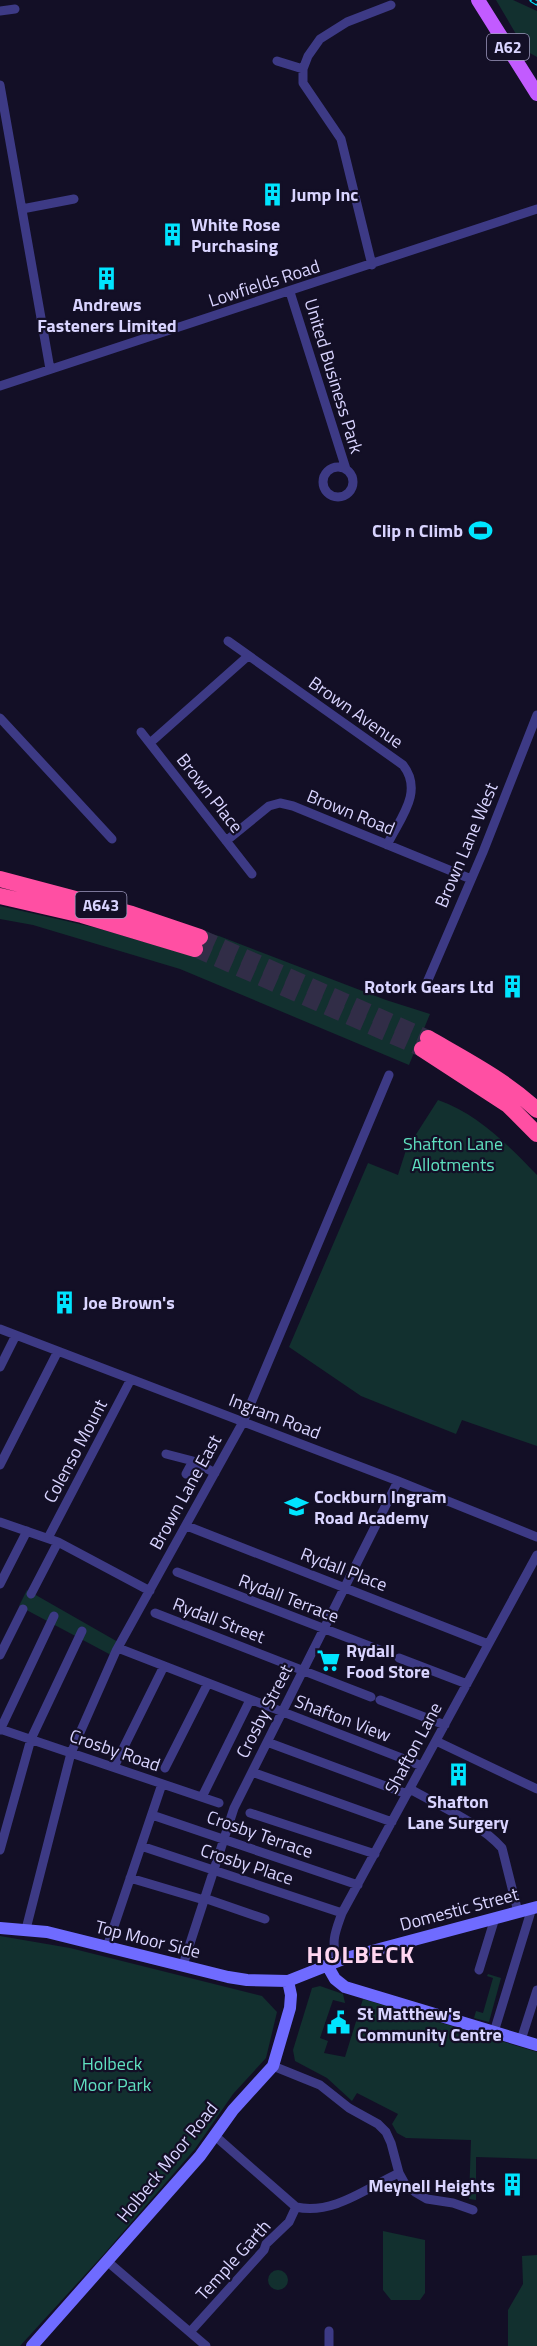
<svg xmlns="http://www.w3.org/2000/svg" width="537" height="2346" font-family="'Titillium Web',sans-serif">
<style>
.green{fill:#12302f}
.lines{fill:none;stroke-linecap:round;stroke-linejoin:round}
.highway-tunnel{stroke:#312d47;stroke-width:16;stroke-dasharray:16 8;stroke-linecap:butt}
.street{stroke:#3d3a85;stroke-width:9}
.secondary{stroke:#6f6bff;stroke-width:12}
.primary{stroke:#c25bff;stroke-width:14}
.highway{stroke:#ff4fa3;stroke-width:16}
.rail-casing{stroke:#00e5ff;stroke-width:5}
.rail{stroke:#130f26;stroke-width:3;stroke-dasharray:9;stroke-linecap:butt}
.labels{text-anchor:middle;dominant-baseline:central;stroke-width:4.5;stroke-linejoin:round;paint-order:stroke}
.shield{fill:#130f26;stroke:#9e99be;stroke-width:1.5}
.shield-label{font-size:16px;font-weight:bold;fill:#d9d4ff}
.poi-label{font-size:18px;font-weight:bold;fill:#d9d4ff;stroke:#130f26;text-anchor:start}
.street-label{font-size:18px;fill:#d9d4ff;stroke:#130f26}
.park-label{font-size:18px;fill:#5fe0c0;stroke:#130f26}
.district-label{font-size:24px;font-weight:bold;letter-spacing:1.5px;fill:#ffd6f0;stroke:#130f26}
</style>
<rect width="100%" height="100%" fill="#130f26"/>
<path class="green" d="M496 0H513L537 11V57L526 51Z
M0 906 97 928 192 956 205 932 219 936 386 1000 430 1014 409 1065 180 969 33 925 0 919Z
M438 1100C478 1114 508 1145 537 1175V1446L462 1420 456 1434 361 1396 289 1347 368 1163 398 1175 406 1150Z
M27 1590 118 1642 111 1655 19 1606Z
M0 1936 70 1948 262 1996 277 2012 266 2058 233 2094 195 2149 104 2254 20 2346H0Z
M488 1974 501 1978 489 2022 474 2018 476 2011 483 2013 493 1978 487 1976Z
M320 1986 343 1994 345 2003 333 2000 320 2038 328 2041 324 2053 345 2057 363 1999 537 2052V2159L476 2157V2200L469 2199 471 2140 406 2138 397 2133 392 2124 398 2114 357 2093 352 2101 327 2078 295 2061 293 2050 312 1988Z
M383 2231 425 2240V2293L420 2300H391L383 2290Z
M537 2255V2346H508V2310L523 2284 522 2256Z
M268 2280a10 10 0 1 1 20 0a10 10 0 1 1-20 0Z"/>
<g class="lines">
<path class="highway-tunnel" d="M200 937 428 1038
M195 949 422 1049"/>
<path class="street" d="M0 11 15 9
M277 61 303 69
M0 85 50 369
M22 209 74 199
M372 265 341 139 303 83V69L308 56 320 39 347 22 391 5
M290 292 346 469
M0 386 537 209
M323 482a15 15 0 1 1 30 0a15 15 0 1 1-30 0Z
M228 641 403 765C424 792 400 818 387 845
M0 718 112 839
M141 732 252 874
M150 743 248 656
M226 841 269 806 280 803 293 806 471 879
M425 987 483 852 537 715
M0 1329 398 1481 537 1537
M0 1367 16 1335
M166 1454 193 1461 215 1473
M0 1465 58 1351
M186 1474 193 1461
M0 1522 58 1542 150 1591
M187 1526 488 1644
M48 1538 131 1379
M177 1572 390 1654
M0 1584 27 1531
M31 1594 58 1542
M155 1613 371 1697
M118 1648 422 1766
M0 1655 23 1609
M399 1658 467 1684
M380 1700 445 1725
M0 1729 219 1803
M0 1730 54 1616
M436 1741 537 1789
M267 1742 407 1794
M114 1767 164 1666
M165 1768 208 1683
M252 1772 392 1822
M410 1789C438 1805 480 1823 502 1848L518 1912
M202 1797 250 1700
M250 1813 375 1854
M152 1815 358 1885
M141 1846 342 1913
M0 1850 31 1739 82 1631
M130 1878 204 1900
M204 1898 265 1919
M26 1929 71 1753 116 1651 243 1422 389 1075
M107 1947 162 1784
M337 1961C331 1940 335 1933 342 1913L537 1555
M183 1965 234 1808 398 1481
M479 1970 495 1918
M494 2032 532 1908
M521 2040 537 1990
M273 2066 320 2085 349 2108 378 2124 386 2132 391 2143 399 2173 405 2184 415 2192 427 2199 453 2203 473 2210
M214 2135 296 2207C334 2215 366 2188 399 2173
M108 2262 206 2346
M329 2331V2346
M190 2332 264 2250 266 2244 289 2222 296 2207"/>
<path class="secondary" d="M0 1928 47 1932 228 1977 247 1980 288 1981 346 1958 537 1907
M327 1965 335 1979 345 1987 537 2045
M32 2346 200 2156 233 2110 273 2066 290 2008 291 1995 288 1981"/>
<path class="primary" d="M478 0 537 94"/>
<path class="highway" d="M0 879 132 914 200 937
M0 896 82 915 195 949
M428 1038C466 1060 505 1080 537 1110
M422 1049 508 1105 537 1134"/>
<defs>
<path id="rail" d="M532 0 537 3"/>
</defs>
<use href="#rail" class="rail-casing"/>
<use href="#rail" class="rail"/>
</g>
<defs>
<symbol id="building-bare" viewBox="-9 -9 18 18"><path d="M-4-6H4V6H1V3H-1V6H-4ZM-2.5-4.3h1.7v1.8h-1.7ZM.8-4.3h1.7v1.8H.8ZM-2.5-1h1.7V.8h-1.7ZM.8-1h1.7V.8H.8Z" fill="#00e5ff" stroke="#130f26" stroke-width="2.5" paint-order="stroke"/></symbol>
<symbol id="stadium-bare" viewBox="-9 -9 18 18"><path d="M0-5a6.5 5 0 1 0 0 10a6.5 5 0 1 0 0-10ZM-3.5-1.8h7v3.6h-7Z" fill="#00e5ff" stroke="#130f26" stroke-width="2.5" paint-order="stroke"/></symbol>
<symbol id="school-bare" viewBox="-9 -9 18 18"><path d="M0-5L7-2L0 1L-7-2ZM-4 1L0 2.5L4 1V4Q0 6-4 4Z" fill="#00e5ff" stroke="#130f26" stroke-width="2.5" paint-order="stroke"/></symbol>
<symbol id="supermarket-bare" viewBox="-9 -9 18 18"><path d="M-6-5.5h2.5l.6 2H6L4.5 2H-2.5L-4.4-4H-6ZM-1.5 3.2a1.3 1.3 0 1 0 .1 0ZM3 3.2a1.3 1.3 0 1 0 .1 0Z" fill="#00e5ff" stroke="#130f26" stroke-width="2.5" paint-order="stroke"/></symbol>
<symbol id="civic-bare" viewBox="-9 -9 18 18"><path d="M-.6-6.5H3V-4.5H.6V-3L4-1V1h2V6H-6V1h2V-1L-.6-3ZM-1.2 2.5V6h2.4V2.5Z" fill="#00e5ff" stroke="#130f26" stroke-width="2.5" paint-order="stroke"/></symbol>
</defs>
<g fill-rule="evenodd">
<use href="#building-bare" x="256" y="178" width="33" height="33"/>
<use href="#building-bare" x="156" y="218" width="33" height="33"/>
<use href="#building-bare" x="90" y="262" width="33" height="33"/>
<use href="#stadium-bare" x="464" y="514" width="33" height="33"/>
<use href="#building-bare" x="496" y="970" width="33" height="33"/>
<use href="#building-bare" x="48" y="1286" width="33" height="33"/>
<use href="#school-bare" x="280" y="1490" width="33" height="33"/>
<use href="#supermarket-bare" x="312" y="1644" width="33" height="33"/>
<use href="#building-bare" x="442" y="1758" width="33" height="33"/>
<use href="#civic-bare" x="322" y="2006" width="33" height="33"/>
<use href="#building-bare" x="496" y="2168" width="33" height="33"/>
</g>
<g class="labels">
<g class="shield">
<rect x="487" y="34" width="42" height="26" rx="4.5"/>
<rect x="75.5" y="892" width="51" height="26" rx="4.5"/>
</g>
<g class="shield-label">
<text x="508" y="47">A62</text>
<text x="101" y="905">A643</text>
</g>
<g class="poi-label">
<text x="291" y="194">Jump Inc</text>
<text x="191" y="224">White Rose<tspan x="191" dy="21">Purchasing</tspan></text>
<text x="107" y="304" text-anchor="middle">Andrews<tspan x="107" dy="21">Fasteners Limited</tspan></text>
<text x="463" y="530" text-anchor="end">Clip n Climb</text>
<text x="494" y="986" text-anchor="end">Rotork Gears Ltd</text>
<text x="83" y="1302">Joe Brown's</text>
<text x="314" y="1496">Cockburn Ingram<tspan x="314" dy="21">Road Academy</tspan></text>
<text x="346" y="1650">Rydall<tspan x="346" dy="21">Food Store</tspan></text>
<text x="458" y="1801" text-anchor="middle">Shafton<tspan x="458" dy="21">Lane Surgery</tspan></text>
<text x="357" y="2013">St Matthew's<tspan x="357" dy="21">Community Centre</tspan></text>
<text x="495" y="2185" text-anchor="end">Meynell Heights</text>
</g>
<g class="street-label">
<text transform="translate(264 283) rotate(-18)">Lowfields Road</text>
<text transform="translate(334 376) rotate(73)">United Business Park</text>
<text transform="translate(356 712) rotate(35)">Brown Avenue</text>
<text transform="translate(210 793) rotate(52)">Brown Place</text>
<text transform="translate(351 812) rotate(22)">Brown Road</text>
<text transform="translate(466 845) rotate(-67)">Brown Lane West</text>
<text transform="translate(275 1416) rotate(21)">Ingram Road</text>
<text transform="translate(75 1451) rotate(-62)">Colenso Mount</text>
<text transform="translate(185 1492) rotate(-61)">Brown Lane East</text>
<text transform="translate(344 1569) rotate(21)">Rydall Place</text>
<text transform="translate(289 1598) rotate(21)">Rydall Terrace</text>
<text transform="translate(219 1620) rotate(21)">Rydall Street</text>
<text transform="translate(264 1711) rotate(-63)">Crosby Street</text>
<text transform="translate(343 1718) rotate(21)">Shafton View</text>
<text transform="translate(413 1748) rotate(-62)">Shafton Lane</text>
<text transform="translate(115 1750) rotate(19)">Crosby Road</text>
<text transform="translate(260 1834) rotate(19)">Crosby Terrace</text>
<text transform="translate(247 1864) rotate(18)">Crosby Place</text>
<text transform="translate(459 1909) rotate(-15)">Domestic Street</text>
<text transform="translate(148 1939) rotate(14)">Top Moor Side</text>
<text transform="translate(167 2162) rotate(-51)">Holbeck Moor Road</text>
<text transform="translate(233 2260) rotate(-48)">Temple Garth</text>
</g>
<g class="park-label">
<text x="453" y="1143">Shafton Lane<tspan x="453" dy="21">Allotments</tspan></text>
<text x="112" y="2063">Holbeck<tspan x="112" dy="21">Moor Park</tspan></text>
</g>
<g class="district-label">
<text x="361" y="1954">HOLBECK</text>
</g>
</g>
</svg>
